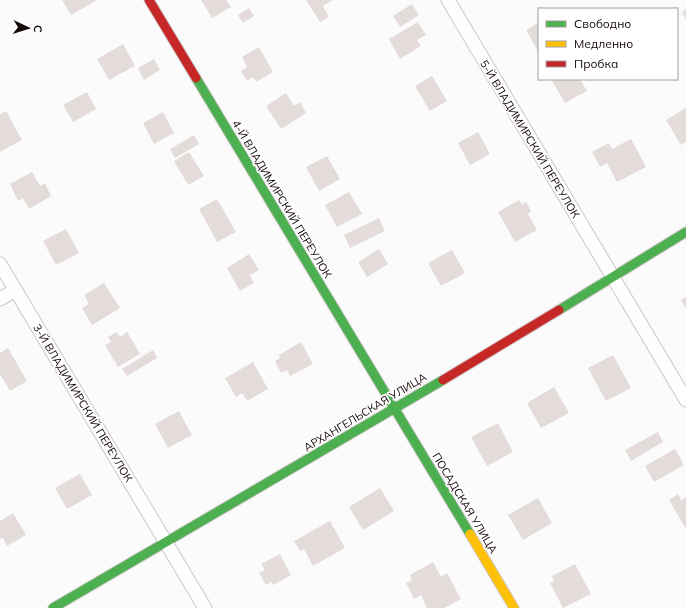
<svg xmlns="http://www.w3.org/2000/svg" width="686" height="608" font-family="Mulish,sans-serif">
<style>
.building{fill:#e3dcdb}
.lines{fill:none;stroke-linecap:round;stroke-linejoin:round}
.street-casing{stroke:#cec7c6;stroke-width:15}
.fast-casing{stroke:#cec7c6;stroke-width:11}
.slow-casing{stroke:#cec7c6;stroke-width:11}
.jam-casing{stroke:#cec7c6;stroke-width:11}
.street{stroke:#fefefe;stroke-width:13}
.fast{stroke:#4caf50;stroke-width:9}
.slow{stroke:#ffc107;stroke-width:9}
.jam{stroke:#c62828;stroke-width:9}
.labels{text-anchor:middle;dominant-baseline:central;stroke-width:3.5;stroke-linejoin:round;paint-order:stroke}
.street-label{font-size:11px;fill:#140807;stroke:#fff}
</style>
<rect width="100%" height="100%" fill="#fbfbfb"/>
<path class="building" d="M62 0H97L71 15Z
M201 0H226L231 7 212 18Z
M306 0H333L323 6 329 17 320 22Z
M412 4 419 15 400 27 393 16Z
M249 8 254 16 243 23 238 15Z
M686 9V20L682 12Z
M418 22 426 35 417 40 421 46 400 59 389 39Z
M539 22V53L526 30Z
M123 44 135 66 109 80 97 59Z
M259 47 273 72 256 82 253 77 247 81 241 71 247 67 242 57Z
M154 59 160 70 144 80 138 68Z
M432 76 447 101 430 111 415 86Z
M551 79H580L587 91 565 103Z
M87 92 96 109 73 122 63 105Z
M286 93 294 106 300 102 306 113 281 129 266 106Z
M686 108V142L681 145 666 120Z
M6 111 22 140 0 152V114Z
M163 112 174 133 154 144 143 123Z
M478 132 490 154 470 165 458 143Z
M194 135 199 144 175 158 170 149Z
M631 139 646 167 617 182 607 163 600 167 592 152 609 143 612 149Z
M189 152 204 176 188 185 174 161Z
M327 156 340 179 319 191 306 167Z
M32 172 40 186 45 183 51 196 29 209 23 198 18 201 10 184Z
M349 192 362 214 337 227 325 205Z
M217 199 236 232 217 242 199 209Z
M519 200 522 204 526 202 531 211 528 214 537 230 515 242 498 212Z
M379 218 385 231 350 248 344 235Z
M66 229 79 253 56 265 43 241Z
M379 249 388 264 367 277 358 262Z
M452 250 465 273 441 286 428 263Z
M249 254 259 270 250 275 254 283 240 291 227 268Z
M104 283 120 308 92 325 82 308 89 304 84 295Z
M686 297V309L681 300Z
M117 332 120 337 127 332 140 354 118 367 105 345 111 342 108 337Z
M301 342 313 364 290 376 287 370 281 373 275 361 280 358 279 355Z
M8 348 27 381 10 391 0 374V353Z
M153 350 157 358 127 376 122 369Z
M613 355 631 388 606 401 588 368Z
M253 362 268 389 247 401 242 393 236 397 225 378Z
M554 387 569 413 541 428 527 403Z
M179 411 192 435 168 448 155 424Z
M498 423 513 452 487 466 471 437Z
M658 432 663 442 631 461 625 450Z
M675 449 684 465 654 482 645 466Z
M80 474 92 495 67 509 55 488Z
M380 488 394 511 363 530 349 507Z
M678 494 681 500 686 497V529L669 500Z
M538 498 552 523 523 540 508 515Z
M13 513 26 535 7 546 3 538 0 539V521Z
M330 521 345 548 313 566 304 549 300 551 294 541Z
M280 554 291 575 273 585 271 582 266 585 259 573 265 570 261 564Z
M433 562 441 577 447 573 461 599 444 608H427L421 595 414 599 406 583 412 580 410 575Z
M575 564 591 594 563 608 550 583 554 581 552 576Z"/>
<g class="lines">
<defs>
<path id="street" d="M448 0 686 400
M0 264 205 608
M0 299 15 290"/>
<path id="fast" d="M196 78 470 534
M559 310 686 232
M53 608 443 380"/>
<path id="slow" d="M470 534 514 608"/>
<path id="jam" d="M149 0 196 78
M443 380 559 310"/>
</defs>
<use href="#street" class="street-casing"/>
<use href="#fast" class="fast-casing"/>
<use href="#slow" class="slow-casing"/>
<use href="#jam" class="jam-casing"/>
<use href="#street" class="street"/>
<use href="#fast" class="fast"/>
<use href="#slow" class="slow"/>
<use href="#jam" class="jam"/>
</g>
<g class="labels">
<g class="street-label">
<text transform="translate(530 139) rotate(59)">5-Й ВЛАДИМИРСКИЙ ПЕРЕУЛОК</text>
<text transform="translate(282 199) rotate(59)">4-Й ВЛАДИМИРСКИЙ ПЕРЕУЛОК</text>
<text transform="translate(83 403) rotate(59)">3-Й ВЛАДИМИРСКИЙ ПЕРЕУЛОК</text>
<text transform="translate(365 412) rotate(-31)">АРХАНГЕЛЬСКАЯ УЛИЦА</text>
<text transform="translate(465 503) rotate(59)">ПОСАДСКАЯ УЛИЦА</text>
</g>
</g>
<rect x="538" y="8" width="140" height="72" fill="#ffffff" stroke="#a19c9c"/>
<rect x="546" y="21" width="20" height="6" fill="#4caf50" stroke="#a19c9c"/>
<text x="574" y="28" font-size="12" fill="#140807">Свободно</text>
<rect x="546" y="41" width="20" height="6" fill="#ffc107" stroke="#a19c9c"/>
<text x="574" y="48" font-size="12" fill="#140807">Медленно</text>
<rect x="546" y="61" width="20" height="6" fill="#c62828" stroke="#a19c9c"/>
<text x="574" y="68" font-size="12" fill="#140807">Пробка</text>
<g transform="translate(28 28) rotate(94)" stroke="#ffffff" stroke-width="3" paint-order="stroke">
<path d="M0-3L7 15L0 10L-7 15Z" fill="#140807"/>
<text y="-6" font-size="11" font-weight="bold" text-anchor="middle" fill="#140807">С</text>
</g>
</svg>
